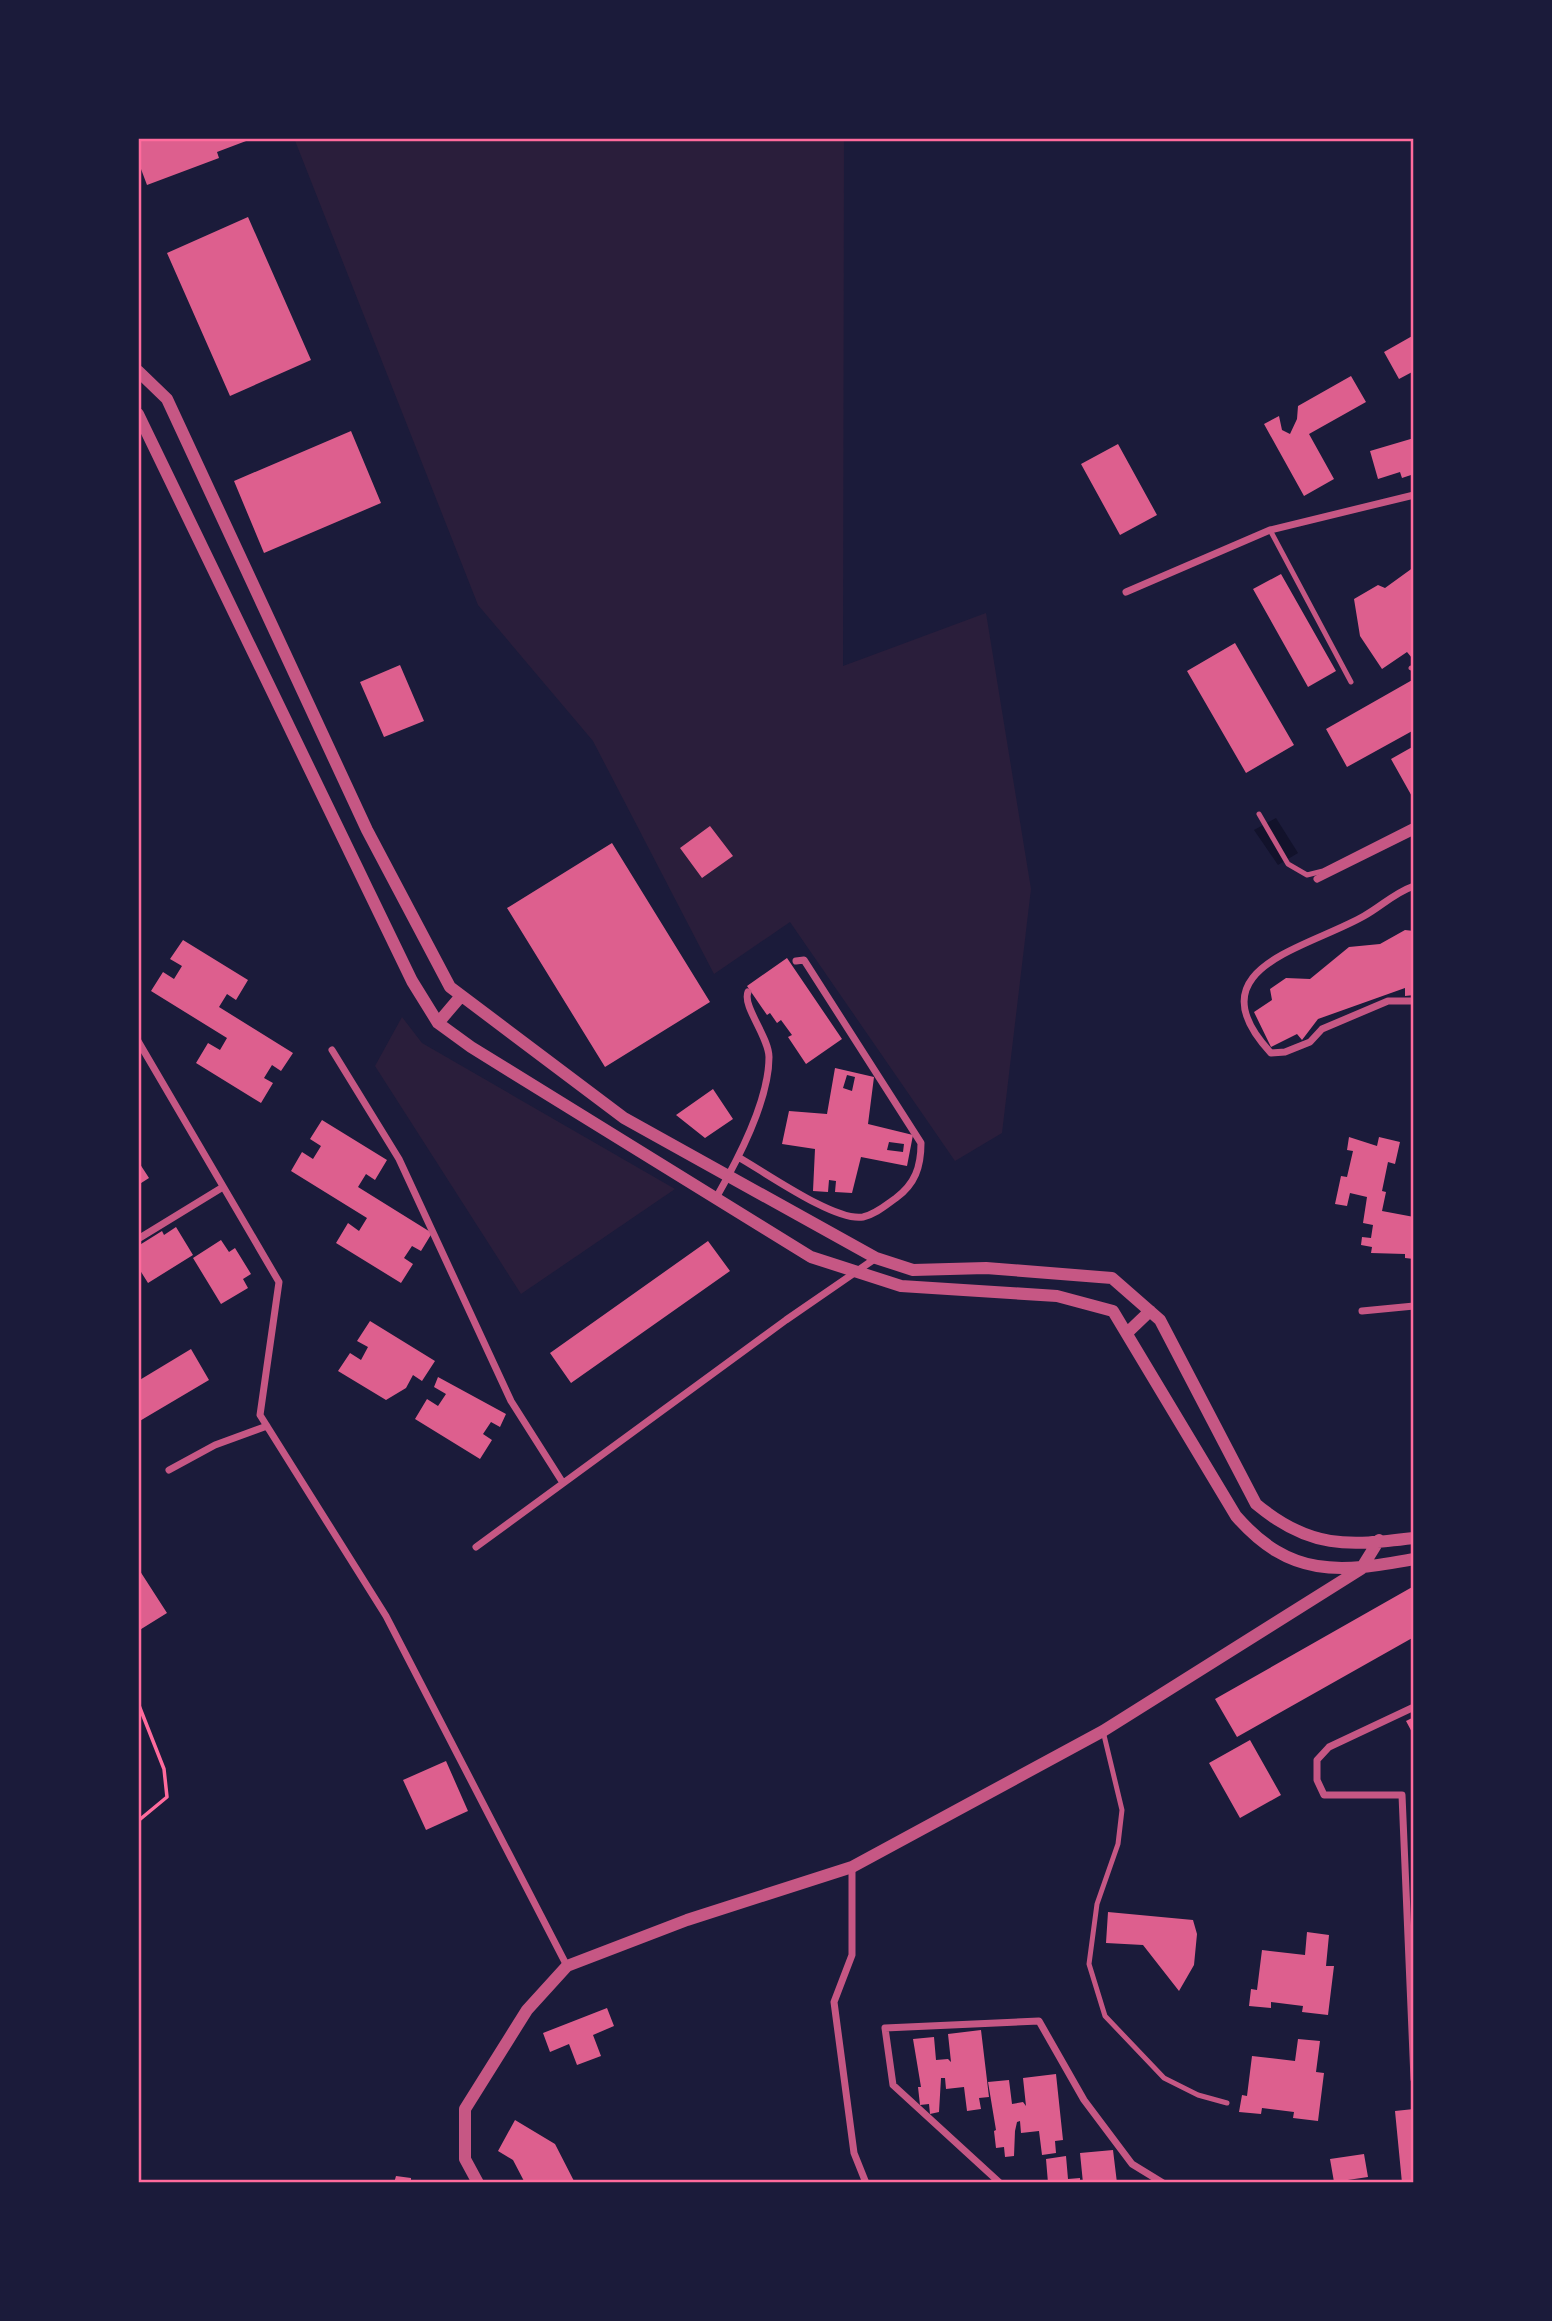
<svg xmlns="http://www.w3.org/2000/svg" width="1552" height="2321" font-family="Figtree,sans-serif">
<style>
.green{fill:#2a1e3b}
.water{fill:#12122b}
.building{fill:#dd5f8e;fill-rule:evenodd}
.lines{fill:none;stroke-linecap:round;stroke-linejoin:round}
.path{stroke:#ff6b9d;stroke-width:3.5}
.service{stroke:#c65784;stroke-width:5}
.minor{stroke:#c65784;stroke-width:7}
.tertiary{stroke:#c65784;stroke-width:12}
.neatline{fill:none;stroke:#ff6b9d;stroke-width:2.5}
</style>
<rect width="100%" height="100%" fill="#1b1b3a"/>
<path class="green" d="M294 138H844L843 666 986 613 1031 889 1002 1133 955 1161 790 922 714 974 593 741 478 605Z
M402 1017 422 1043 675 1189 521 1294 375 1066Z"/>
<path class="water" d="M1276 818 1298 853 1278 865 1254 830Z"/>
<path class="building" d="M138 138H254L217 152 219 158 147 185 138 161Z
M248 217 311 360 230 396 167 253Z
M1414 335V371L1399 379 1384 352Z
M1351 376 1366 402 1309 434 1334 479 1304 496 1264 424 1279 416 1282 430 1290 434 1297 419 1298 406Z
M351 431 381 503 264 553 234 481Z
M1414 438V474L1402 478 1400 472 1378 479 1370 451Z
M1118 444 1157 515 1120 535 1081 464Z
M1414 567V657L1412 658 1407 652 1382 669 1360 636 1354 599 1378 585 1385 588Z
M1281 574 1336 671 1308 687 1253 589Z
M1235 643 1294 745 1246 773 1187 671Z
M400 665 424 721 384 737 360 682Z
M1414 679V730L1347 767 1326 729Z
M1414 746V800L1391 759Z
M710 826 733 856 702 878 680 848Z
M612 843 710 1002 605 1067 507 908Z
M1405 930 1414 931V995L1405 996V988L1318 1019 1302 1040 1297 1034 1271 1047 1254 1012 1272 1000 1270 989 1286 978 1310 979 1349 947 1380 944Z
M183 940 248 980 236 1000 227 994 219 1007 293 1053 281 1071 272 1065 264 1078 273 1083 261 1103 196 1063 208 1043 220 1050 227 1038 151 991 163 972 174 979 182 966 170 959Z
M787 958 842 1039 806 1064 788 1037 792 1035 781 1020 777 1023 770 1013 767 1015 747 986Z
M835 1068 874 1077 868 1124 913 1135 907 1166 861 1157 852 1193 835 1192 836 1181 829 1180 828 1192 813 1191 815 1149 782 1144 789 1111 827 1114ZM847 1075 855 1077 852 1091 843 1088ZM889 1142 904 1144 903 1152 887 1150Z
M713 1089 733 1119 705 1138 676 1115Z
M322 1120 387 1160 375 1180 366 1174 358 1187 432 1233 421 1251 412 1246 404 1258 413 1264 401 1283 336 1243 348 1223 359 1231 367 1218 291 1171 302 1152 313 1159 321 1146 310 1139Z
M1349 1137 1377 1146 1379 1137 1400 1142 1395 1164 1388 1162 1382 1191 1386 1192 1382 1211 1414 1217V1259L1405 1258V1254L1371 1253 1372 1247 1361 1245 1362 1237 1371 1238 1373 1225 1363 1223 1367 1197 1350 1193 1347 1206 1335 1204 1341 1176 1347 1177 1353 1151 1347 1150Z
M138 1161 149 1178 138 1185Z
M176 1227 193 1255 148 1283 138 1267V1246L162 1231 164 1235Z
M221 1240 229 1252 235 1248 251 1274 243 1279 248 1288 221 1304 193 1258Z
M708 1241 730 1271 571 1383 550 1353Z
M370 1321 435 1361 422 1381 413 1375 406 1388 386 1400 338 1371 350 1353 361 1360 368 1347 357 1341Z
M191 1349 209 1380 138 1422V1381Z
M438 1377 506 1414 500 1427 491 1422 483 1434 492 1440 480 1459 415 1419 427 1399 438 1406 446 1394 434 1387Z
M138 1568 167 1613 138 1631Z
M1414 1586V1637L1237 1737 1215 1699Z
M1414 1717V1736L1406 1721Z
M1250 1740 1281 1795 1240 1818 1209 1763Z
M446 1761 468 1811 426 1830 403 1780Z
M1108 1912 1193 1920 1197 1934 1194 1965 1179 1991 1143 1945 1106 1943Z
M1307 1932 1329 1935 1326 1966H1334L1328 2015 1302 2012 1303 2006 1271 2002V2008L1249 2006 1251 1989 1257 1990 1262 1950 1305 1955Z
M607 2008 614 2026 593 2035 601 2056 577 2065 569 2044 550 2052 543 2033Z
M981 2030 989 2097 979 2098 981 2109 967 2111 964 2087 946 2089 945 2078H941L939 2112 930 2114 929 2104 920 2105 918 2087H921L913 2039 934 2037 936 2060 948 2059 951 2062 948 2034Z
M1298 2039 1320 2041 1316 2072 1324 2073 1318 2121 1293 2118 1294 2112 1262 2108 1261 2114 1239 2112 1242 2095 1247 2096 1252 2056 1295 2061Z
M1056 2074 1063 2140 1055 2141 1056 2153 1042 2155 1039 2131 1021 2133 1020 2121 1017 2122 1015 2131 1014 2156 1005 2157 1004 2147 996 2148 994 2131 996 2130 988 2082 1009 2080 1012 2104 1023 2102 1026 2106 1023 2078Z
M1414 2109V2183H1402L1395 2111Z
M515 2120 555 2144 575 2183H525L513 2160 498 2151Z
M1113 2150 1117 2183H1083L1080 2153Z
M1364 2154 1368 2177 1334 2182 1330 2159Z
M1066 2156 1068 2179 1080 2178V2183H1048L1046 2159Z
M396 2176 411 2178V2183H394Z"/>
<g class="lines">
<path class="path" d="M138 1703 164 1769 167 1797 138 1821"/>
<path class="service" d="M1270 530 1351 682
M1411 668 1414 669
M1259 814 1288 864 1307 875 1323 871 1414 825
M1103 1731 1122 1810 1118 1844 1097 1904 1089 1964 1105 2016 1164 2078 1198 2095 1227 2103"/>
<path class="minor" d="M1126 592 1270 530 1414 495
M1317 879 1414 831
M1414 886C1394 893 1382 906 1364 916 1306 949 1192 968 1271 1053L1285 1052 1310 1042 1322 1029 1388 1001H1414
M138 1041 279 1282 260 1415 386 1616 567 1966
M332 1050 399 1159 511 1401 563 1483
M738 1157C765 1172 835 1222 863 1217 876 1214 886 1205 896 1198 915 1184 921 1167 921 1143L804 960 796 961
M716 1198C737 1161 769 1101 769 1057 769 1037 742 1006 748 992
M138 1239 223 1187
M1362 1311 1414 1306
M169 1470 215 1445 267 1426
M476 1547 786 1320 876 1258
M1414 1707 1329 1747 1317 1760V1780L1324 1795H1402L1414 2079
M852 1867V1955L834 2002 854 2153 866 2183
M1000 2183 893 2085 885 2028 1039 2021 1084 2100 1132 2164 1163 2183"/>
<path class="tertiary" d="M138 371 167 399 367 830 450 987 624 1118 876 1258 913 1270 986 1268 1112 1278 1160 1320 1256 1504C1310 1549 1347 1546 1414 1538
M138 414 412 981 438 1023 471 1047 811 1257 901 1286 1057 1296 1113 1311 1236 1516C1290 1578 1339 1573 1414 1559
M438 1023 461 996
M1127 1333 1150 1311
M478 2183 465 2159V2109L527 2010 567 1966 687 1920 852 1867 1103 1731 1361 1569 1379 1540"/>
</g>
<rect width="1552" height="2321" fill="none" stroke="#1b1b3a" stroke-width="280"/>
<rect x="140" y="140" width="1272" height="2041" class="neatline"/>
</svg>
